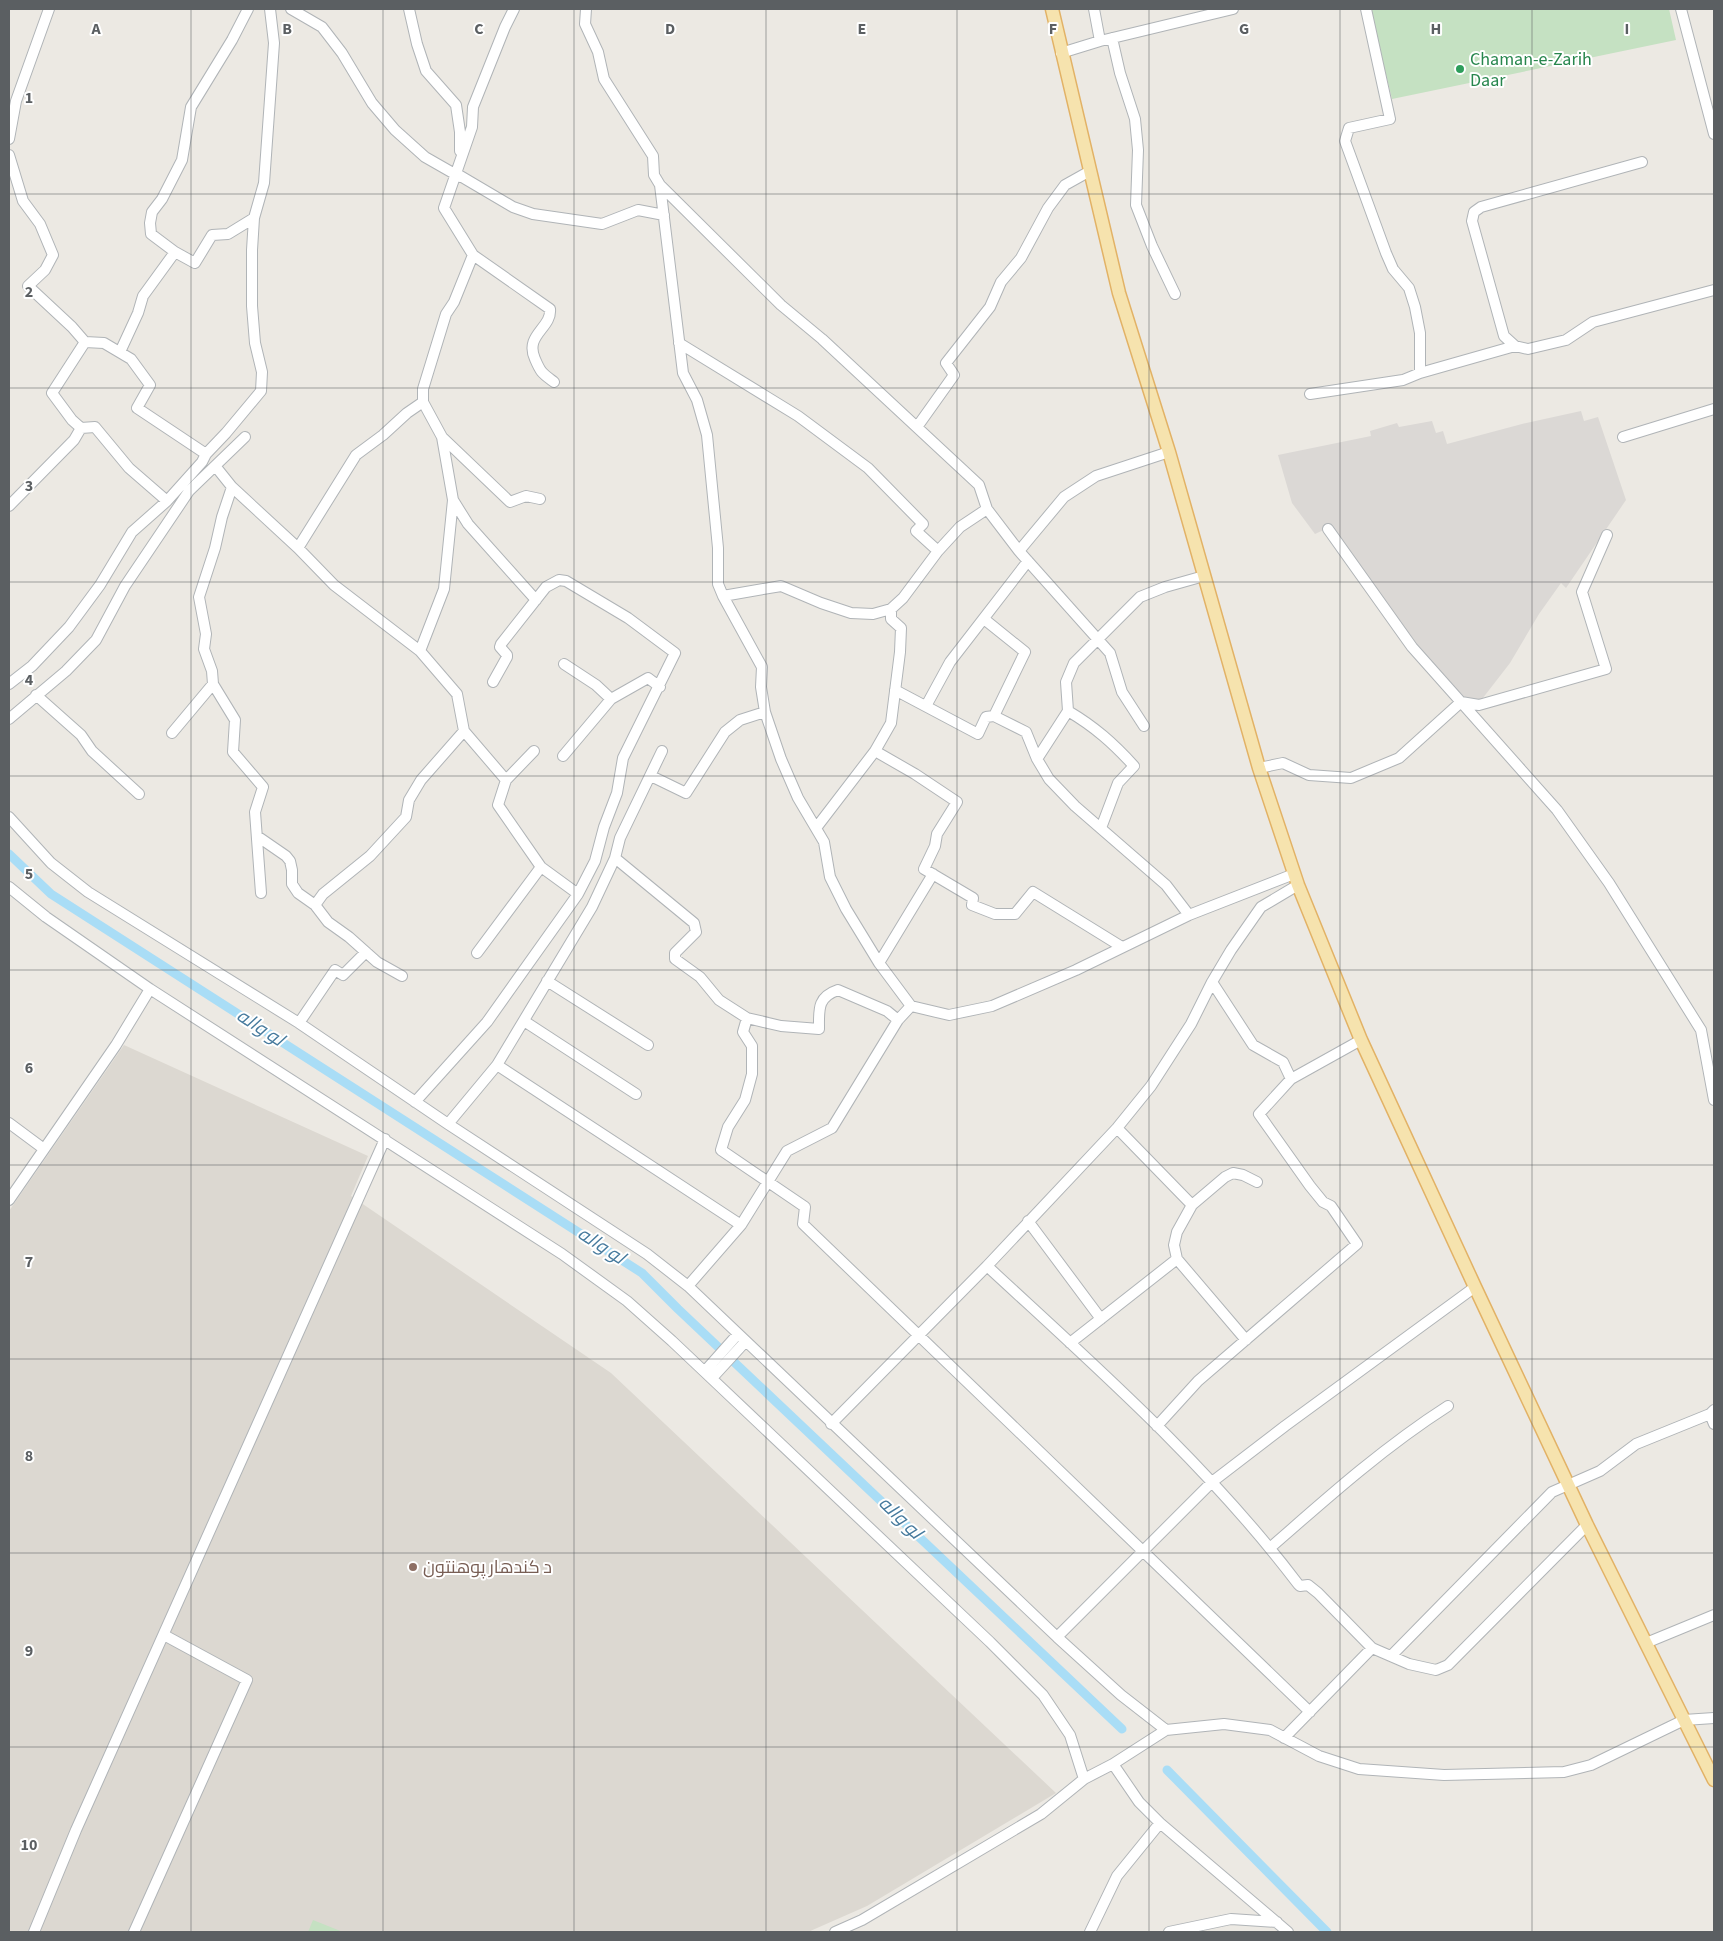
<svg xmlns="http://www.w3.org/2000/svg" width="1723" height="1941" font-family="'Source Sans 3',Cairo,sans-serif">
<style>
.industrial{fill:#dbd8d5}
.education{fill:#dcd8d1}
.green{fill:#c5e1c2}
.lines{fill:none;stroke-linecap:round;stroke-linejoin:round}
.canal{stroke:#a9ddf6;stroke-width:9}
.minor-casing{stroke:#b0b4b7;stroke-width:12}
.major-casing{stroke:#e2b266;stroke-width:15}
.minor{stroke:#fff;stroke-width:10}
.major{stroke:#f6e3ae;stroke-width:12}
.grid{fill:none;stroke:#5b5f62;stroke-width:1;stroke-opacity:0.55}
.leisure-dot{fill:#2e9e5b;stroke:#fff;stroke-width:2}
.education-dot{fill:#8d6e63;stroke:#fff;stroke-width:2}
.labels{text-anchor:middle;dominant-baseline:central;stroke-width:4;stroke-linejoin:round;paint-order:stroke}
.leisure-label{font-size:18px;fill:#27864d;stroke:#fff;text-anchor:start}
.education-label{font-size:18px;fill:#785e54;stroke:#fff;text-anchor:start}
.water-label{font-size:19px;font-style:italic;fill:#467a9d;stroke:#fff}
.grid-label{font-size:16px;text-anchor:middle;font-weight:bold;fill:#5b5f62;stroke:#fff;stroke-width:4;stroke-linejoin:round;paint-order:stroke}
</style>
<rect width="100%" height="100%" fill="#ece9e3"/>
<path class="industrial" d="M1581 411 1584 421 1598 417 1626 500 1566 588 1561 583 1539 614 1510 663 1479 703 1466 701 1438 672 1330 527 1315 534 1292 503 1278 455 1371 436 1370 431 1397 423 1399 427 1432 421 1436 433 1443 431 1447 444 1522 424Z"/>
<path class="education" d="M124 1045 368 1156 351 1196 611 1373 1056 1793 867 1906 808 1932H9V1211Z"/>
<path class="green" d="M1370 9H1669L1676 40 1392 99Z
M313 1920 343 1932H308Z"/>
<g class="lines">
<path class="canal" d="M9 854 51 894 642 1273 678 1309 1122 1729
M1167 1770 1327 1932"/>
<defs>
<path id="minor" d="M291 9 322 27 342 53 372 103 395 130 425 157 460 177V176
M409 9 417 44 426 71 456 105 460 132V151
M514 9 505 27 473 107 472 127 444 208 473 255 550 309C552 328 524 335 535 359 541 373 542 373 554 382
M586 9 585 24 598 52 604 79 653 156 654 175 660 185 683 373 697 400 707 435 718 548V584L723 596 762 667 761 687 765 712 781 759 798 798 824 842 830 877 846 909 879 963 911 1006 949 1015 992 1006 1076 970 1189 915 1294 874
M1094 9 1100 41
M1681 9 1714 134
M1112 38 1120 73 1135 119 1138 150 1136 205 1152 246 1175 294
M1061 53 1100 41 1233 9
M9 139 16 101 49 9
M9 155 23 201 40 224 53 255 45 270 28 286 72 327 85 342 104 343 131 359 150 385 137 408 206 454
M457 174 513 207 533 214 602 224 638 210 664 215
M660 185 781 305 822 339 979 485 987 509 1019 551 1110 653 1122 692 1144 726
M175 252 151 234 150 223 152 212 162 199 182 160 191 107 232 40 248 9
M473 255 454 302 446 314 423 389V402L442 437 453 500 468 524 536 600
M85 342 52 393 72 420 81 428 95 427 129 468 167 501
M679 343 798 416 868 468 923 524 916 531 938 551
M1515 346 1504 336 1472 221 1474 212 1481 207 1642 162
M120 352 138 313 143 296 175 252 195 263 212 235 228 234 254 218
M1420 373 1515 346 1528 349 1566 340 1593 322 1714 290
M1310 394 1403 380 1420 373V333L1415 307 1409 288 1393 269 1386 253 1345 141 1349 128 1390 119 1366 9
M917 427 954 375 946 363 990 307 1001 282 1021 258 1048 208 1065 185 1090 171
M442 437 510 502 526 496 540 499
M1623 437 1714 409
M216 467 232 487 298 548 334 585 420 651 457 694 464 731 506 780 498 805 541 867 578 894
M232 487 222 517 215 548 199 597 206 634 204 649 212 671 213 684 235 720 233 752 263 787 255 812 261 893
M9 506 74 440 81 428
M1328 529 1412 647 1557 810 1609 883 1701 1030 1714 1100
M298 548 356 455 383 435 407 413 423 402
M1019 551 1064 497 1096 476 1169 452
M723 596 781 586 821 603 851 613 873 614 891 609 903 598 938 551 960 527 987 509
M984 619 1025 652 994 716
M420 651 444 589 453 500
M564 664 596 685 611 699
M9 684 32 666 69 627 100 585 132 532 167 501 202 462 206 454 226 433 261 391 262 372 255 343 252 306V250L254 218 264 183 274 43 270 9
M895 690 978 734 986 717 994 716 1026 732 1037 759 1049 779 1075 806 1166 885 1189 915
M36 695 81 735 92 751 139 794
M926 706 950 662 1028 561
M1068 711C1095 727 1113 743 1134 766L1118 783 1101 828
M9 719 66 671 96 640 125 586 189 491 245 437
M172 733 213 684
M875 751 915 774 957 802 937 834 935 846 924 869 973 898 972 905 995 914H1015L1033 892 1122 947
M563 756 611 699 648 678 660 687
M1037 759 1068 711 1066 682 1074 663 1140 597 1165 587 1204 576
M1259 768 1283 763 1309 775 1351 778 1399 758 1461 702 1479 705 1606 669 1582 592 1607 535
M651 776 686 793 725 732 740 720 765 712
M506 780 534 751
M9 817 51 863 88 892 299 1023 448 1124 647 1254 688 1286 1057 1637 1121 1695 1166 1730
M816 828 875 751 891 723 900 652 901 628 891 619V609
M257 836 286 856 290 861 292 870V884L298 893 315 905 328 922 349 937 377 962 402 976
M615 858 694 923 696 932 675 953V959L700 977 719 1000 747 1018 781 1026 819 1029C819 1010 817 997 838 990L887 1011 898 1020
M9 887 46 917 150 989 562 1254 627 1301 672 1341 990 1642 1043 1695 1070 1735 1084 1779
M315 905 323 894 370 856 406 817 409 800 421 780 464 731
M477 953 541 867
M879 963 933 874
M547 981 648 1045
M1212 982 1253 1045 1283 1062 1291 1079
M747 1018 743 1032 752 1046V1074L745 1100 728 1127 721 1150 805 1207 803 1224 1310 1712
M524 1021 636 1094
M299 1023 335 970 343 975 366 952
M497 1065 741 1225
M415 1102 487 1022 578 894 595 861 604 827 617 793 623 758 675 653 628 618 566 581 559 580 546 587 501 644 500 647 507 655V657L493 682
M9 1123 44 1149
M448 1124 497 1065 592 907 615 858 620 838 662 751
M1117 1128 1192 1205
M9 1200 116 1045 150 989
M1028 1221 1101 1319
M987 1266C1095 1366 1208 1465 1298 1584L1300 1586 1308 1585 1318 1593 1372 1648
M688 1286 741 1225 787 1151 832 1128 898 1020 911 1006
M1246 1340 1177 1259 1174 1245 1177 1232 1192 1205 1225 1177 1233 1173 1243 1175 1257 1182
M1070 1343 1177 1259
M705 1371 738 1334
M712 1378 745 1342
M1710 1414 1714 1424
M831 1424 987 1266 1117 1128 1151 1086 1191 1024 1212 982 1231 950 1261 907 1298 885
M1157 1426 1198 1381 1357 1244 1331 1206 1323 1202 1310 1186 1259 1114 1291 1079 1361 1040
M1270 1548C1328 1497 1384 1447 1448 1406
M1057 1637 1212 1482 1285 1426 1475 1287
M1646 1643 1714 1615
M1391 1656 1552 1492 1600 1471 1636 1444 1710 1414 1714 1410
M1284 1738 1372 1648 1409 1664 1436 1670 1448 1665 1587 1525
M1113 1764 1139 1802 1160 1823 1288 1932
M34 1932 76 1830 385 1139
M134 1932 247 1680 164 1635
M835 1932 862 1920 1041 1814 1084 1779 1113 1764 1166 1730 1224 1724 1270 1730 1319 1756 1359 1769 1444 1775 1564 1772 1591 1765 1684 1720 1714 1718
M1090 1932 1117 1876 1160 1823
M1169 1932 1231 1919 1277 1922"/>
<path id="major" d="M1052 9 1119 293 1169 452 1259 768 1298 885 1361 1040 1475 1287 1587 1525 1714 1780"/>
</defs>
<use href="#minor" class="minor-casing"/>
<use href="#major" class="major-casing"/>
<use href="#minor" class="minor"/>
<use href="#major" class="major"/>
</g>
<path class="grid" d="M191 9V1932M383 9V1932M574 9V1932M766 9V1932M957 9V1932M1149 9V1932M1340 9V1932M1532 9V1932M9 194H1714M9 388H1714M9 582H1714M9 776H1714M9 970H1714M9 1165H1714M9 1359H1714M9 1553H1714M9 1747H1714"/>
<circle class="leisure-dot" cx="1460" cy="69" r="5"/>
<circle class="education-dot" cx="413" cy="1567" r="5"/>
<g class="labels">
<g class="leisure-label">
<text x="1470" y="59">Chaman-e-Zarih<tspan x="1470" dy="21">Daar</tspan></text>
</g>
<g class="education-label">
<text x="423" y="1567">د کندهار پوهنتون</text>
</g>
<g class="water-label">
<text transform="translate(260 1028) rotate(33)">لو واله</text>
<text transform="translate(601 1246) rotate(33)">لو واله</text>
<text transform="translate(900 1518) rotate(44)">لو واله</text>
</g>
</g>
<g class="grid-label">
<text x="96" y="34">A</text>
<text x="287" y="34">B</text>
<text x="479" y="34">C</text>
<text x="670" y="34">D</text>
<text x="862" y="34">E</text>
<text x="1053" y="34">F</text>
<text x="1244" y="34">G</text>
<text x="1436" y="34">H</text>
<text x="1627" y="34">I</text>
<text x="29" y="103">1</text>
<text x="29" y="297">2</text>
<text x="29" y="491">3</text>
<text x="29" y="685">4</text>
<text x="29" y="879">5</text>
<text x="29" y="1073">6</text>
<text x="29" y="1267">7</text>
<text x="29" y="1461">8</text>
<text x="29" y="1656">9</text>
<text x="29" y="1850">10</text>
</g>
<rect width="1723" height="1941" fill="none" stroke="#5b5f62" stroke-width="20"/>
</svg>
